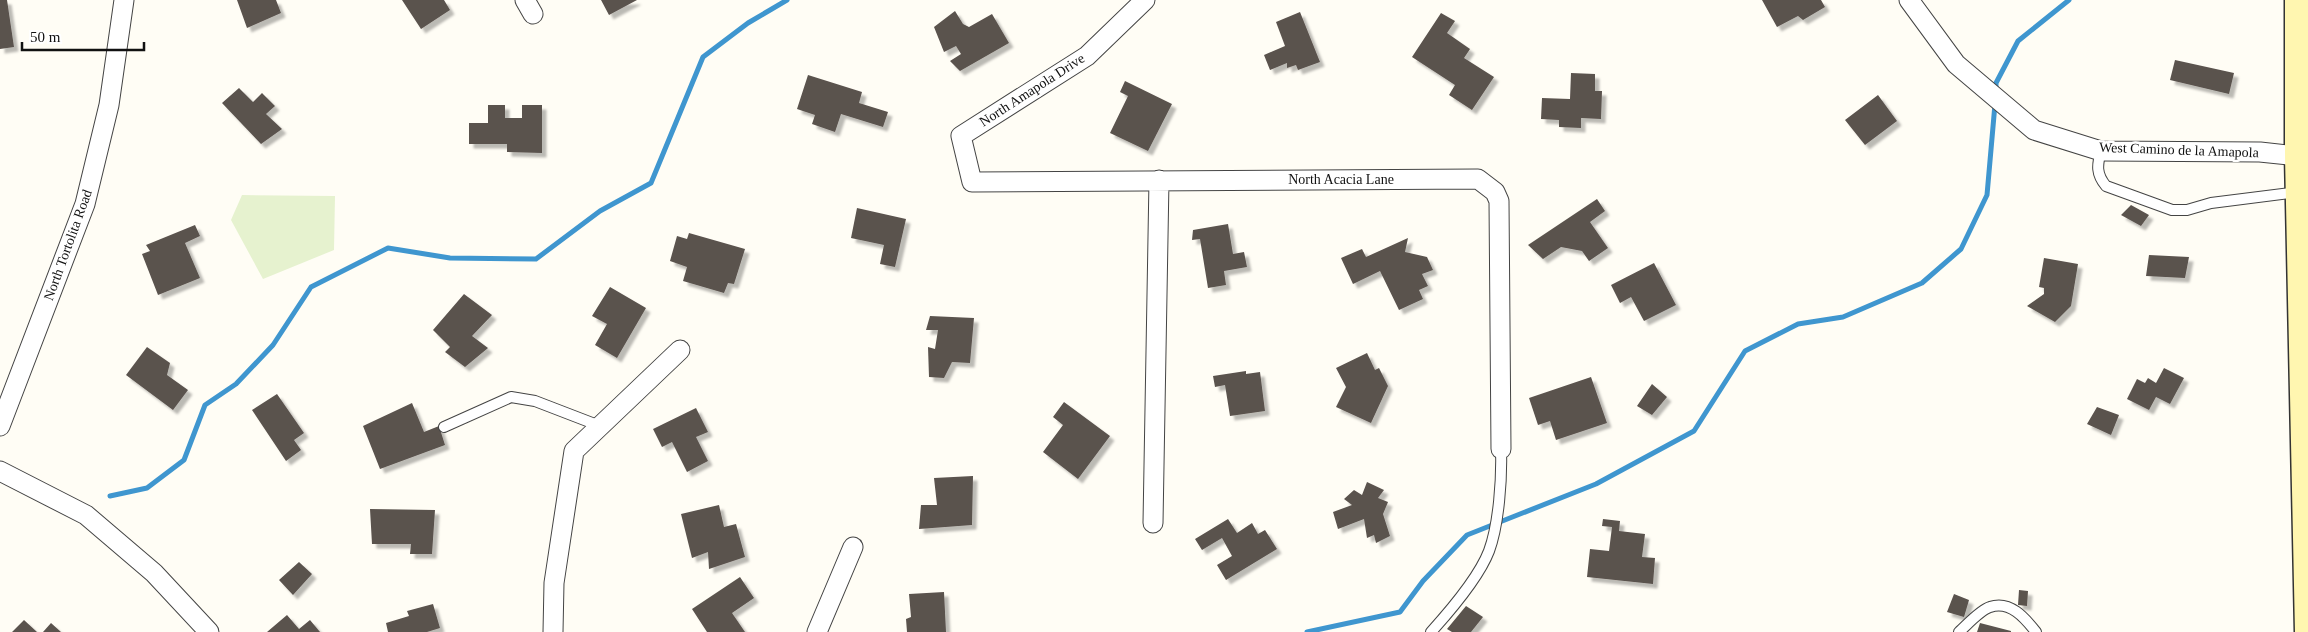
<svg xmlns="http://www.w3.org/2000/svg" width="2308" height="632" font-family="'Times New Roman',serif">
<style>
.pitch{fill:#e6f2cf}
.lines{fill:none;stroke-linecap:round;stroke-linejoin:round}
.stream{stroke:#3f96cf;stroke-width:5}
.building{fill:#5a524d;filter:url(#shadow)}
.lane-casing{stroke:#444;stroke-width:12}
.street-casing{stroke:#444;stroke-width:21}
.secondary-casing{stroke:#333;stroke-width:29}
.lane{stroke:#fff;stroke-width:10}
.street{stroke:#fff;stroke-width:19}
.secondary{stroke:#fff6b0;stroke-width:26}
.labels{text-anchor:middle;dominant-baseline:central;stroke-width:5;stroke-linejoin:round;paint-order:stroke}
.street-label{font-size:14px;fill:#111;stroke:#fff}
</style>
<defs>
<filter id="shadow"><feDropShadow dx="4.5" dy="4.5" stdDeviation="1" flood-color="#0004"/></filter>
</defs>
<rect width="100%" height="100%" fill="#fffdf5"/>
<path class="pitch" d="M242 195 335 196 334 250 263 279 231 220Z"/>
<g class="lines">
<path class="stream" d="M1996 93V83L2018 41 2069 0
M110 496 147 488 184 460 205 405 236 384 273 345 311 287 388 248 450 258 536 259 600 211 651 183 703 57 748 23 787 0
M1307 632 1400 612 1423 581 1467 535 1596 484 1694 431 1745 351 1798 324 1843 317 1922 283 1961 249 1987 195 1995 104"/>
</g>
<path class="building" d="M0 0H7L14 47 0 49Z
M237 0H276L281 13 247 28Z
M402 0H444L450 10 421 29Z
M601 0H637L609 15Z
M1762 0H1821L1825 7 1803 20 1798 16 1777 27Z
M955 11 963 24 969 27 992 14 1009 43 960 71 950 61 961 54 956 46 944 52 934 27Z
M1300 12 1320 62 1298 70 1296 65 1287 68V63L1270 70 1264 55 1285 46 1276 22Z
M1441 13 1455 21 1447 33 1470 49 1464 58 1494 77 1472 110 1449 95 1455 85 1412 57Z
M2175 60 2234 73 2229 94 2170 80Z
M1571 73 1595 74V91H1602L1601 119 1581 118V128L1559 127V120L1541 119 1542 98 1570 99Z
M808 75 862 92 859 103 888 112 883 127 841 114 835 132 812 124 815 115 797 109Z
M1125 81 1172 104 1148 151 1110 133 1128 96 1120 92Z
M239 88 253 102 262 93 275 106 266 114 282 129 261 144 222 103Z
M1878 95 1897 121 1865 145 1845 120Z
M488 105H505V118H522V105H542V153L507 152V144H469V123H488Z
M1597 199 1605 211 1590 222 1608 248 1589 261 1582 251 1561 247 1543 259 1528 245Z
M2131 205 2149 215 2141 226 2121 215Z
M857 208 906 219 895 267 880 264 884 245 851 238Z
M1228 224 1233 254 1244 252 1247 267 1224 271 1226 285 1208 288 1200 239 1192 240 1193 230Z
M195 225 200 236 185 243 200 278 158 295 142 254 150 251 146 245Z
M689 233 745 249 734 284 728 283 724 293 683 281 687 267 670 261 677 236 687 239Z
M1408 238 1405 252 1427 257 1433 270 1422 274 1428 286 1419 290 1423 299 1399 310 1380 271 1353 284 1341 258 1362 249 1366 257Z
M2149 255 2189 257 2185 278 2146 276Z
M2044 258 2078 264 2071 306 2055 322 2027 306 2044 294V288L2039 287Z
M1654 263 1676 305 1644 321 1631 297 1620 303 1611 285Z
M610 287 646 308 617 358 595 345 607 324 592 316Z
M464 294 492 315 472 336 488 348 465 367 445 352 450 347 433 330Z
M930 316 974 318 970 363 952 362 944 378 929 377 928 347 935 349 938 330H926Z
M147 347 170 363 167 375 188 390 173 410 126 375Z
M1367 353 1375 370 1379 368 1388 386 1371 423 1336 407 1346 387 1336 368Z
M2164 368 2184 378 2170 404 2156 397 2149 410 2127 399 2137 379 2145 383 2148 378 2156 383Z
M1246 371V374L1260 372 1265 411 1230 416 1225 385 1215 387 1213 376Z
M1591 377 1607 423 1556 440 1550 421 1538 425 1529 398Z
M1652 384 1667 397 1652 415 1637 406Z
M277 394 304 433 294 440 301 450 286 461 252 410Z
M1064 402 1110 436 1078 479 1043 452 1063 425 1053 417Z
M412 403 424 432 439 426 445 445 380 469 363 426Z
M2097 407 2119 415 2111 435 2087 424Z
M696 408 708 432 696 437 708 461 687 472 672 442 662 447 653 429Z
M973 476 972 525 919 529 921 505H937L934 478Z
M1367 482 1384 490 1378 498 1388 502 1383 514 1390 536 1376 543 1374 535 1367 538 1364 519 1338 529 1333 512 1352 505 1344 499 1354 490 1362 495Z
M719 505 724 527 736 524 745 557 709 569 708 552 692 558 681 514Z
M370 509 435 510 432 554H410L411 544H372Z
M1228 519 1237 533 1252 523 1258 534 1265 530 1277 549 1226 580 1217 565 1232 556 1222 538 1202 550 1195 539Z
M1603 519 1620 521 1619 531 1645 534 1642 557 1655 558 1653 584 1587 577 1590 549 1609 551 1612 527 1602 526Z
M299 562 312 574 293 595 279 580Z
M740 577 754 598 732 613 745 632H707L692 609Z
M2019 590 2028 591 2027 606 2018 605Z
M944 592 946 632H907L906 619 911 617 909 594Z
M1954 594 1969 600 1964 617 1947 612Z
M433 604 440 628 427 632H388L386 623 409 616 407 611Z
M1466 606 1483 617 1471 632H1452L1447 629Z
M287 615 299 629 310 620 320 632H267Z
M24 620 37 632H12Z
M51 623 61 632H43Z
M1980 623 2011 631V632H1977Z"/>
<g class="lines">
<defs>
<path id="lane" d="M2101 151C2097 165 2096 174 2106 186L2172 210H2187L2211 203 2298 192
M444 427 511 397 535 401 600 426
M1431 632C1450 611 1479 577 1489 551 1499 524 1502 478 1501 449
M1959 632C1967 625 1980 610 1990 607 2010 600 2025 618 2036 632"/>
<path id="street" d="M525 0 533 14
M1145 0 1087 56 961 136 972 182 1478 179 1495 192 1499 201 1501 449
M1909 0 1956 64 2034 130 2101 151 2260 152 2298 156
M0 426 85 204 109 105 124 0
M0 471 86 515 154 573 209 632
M1153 523 1159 180
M553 632 554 583 574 451 680 350
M817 632 853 547"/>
<path id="secondary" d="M2298 0V156L2308 632"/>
</defs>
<use href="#lane" class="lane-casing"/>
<use href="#street" class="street-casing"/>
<use href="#secondary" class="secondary-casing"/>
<use href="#lane" class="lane"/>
<use href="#street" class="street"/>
<use href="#secondary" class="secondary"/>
</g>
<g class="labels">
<g class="street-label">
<text transform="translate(1032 90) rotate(-33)">North Amapola Drive</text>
<text transform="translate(2179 150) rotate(2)">West Camino de la Amapola</text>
<text x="1341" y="179">North Acacia Lane</text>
<text transform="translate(68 245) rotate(-70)">North Tortolita Road</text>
</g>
</g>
<path d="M22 42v8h122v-8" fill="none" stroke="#111111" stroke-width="2.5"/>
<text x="30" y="42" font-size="15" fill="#111111" stroke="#ffffff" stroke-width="4" paint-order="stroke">50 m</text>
</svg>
